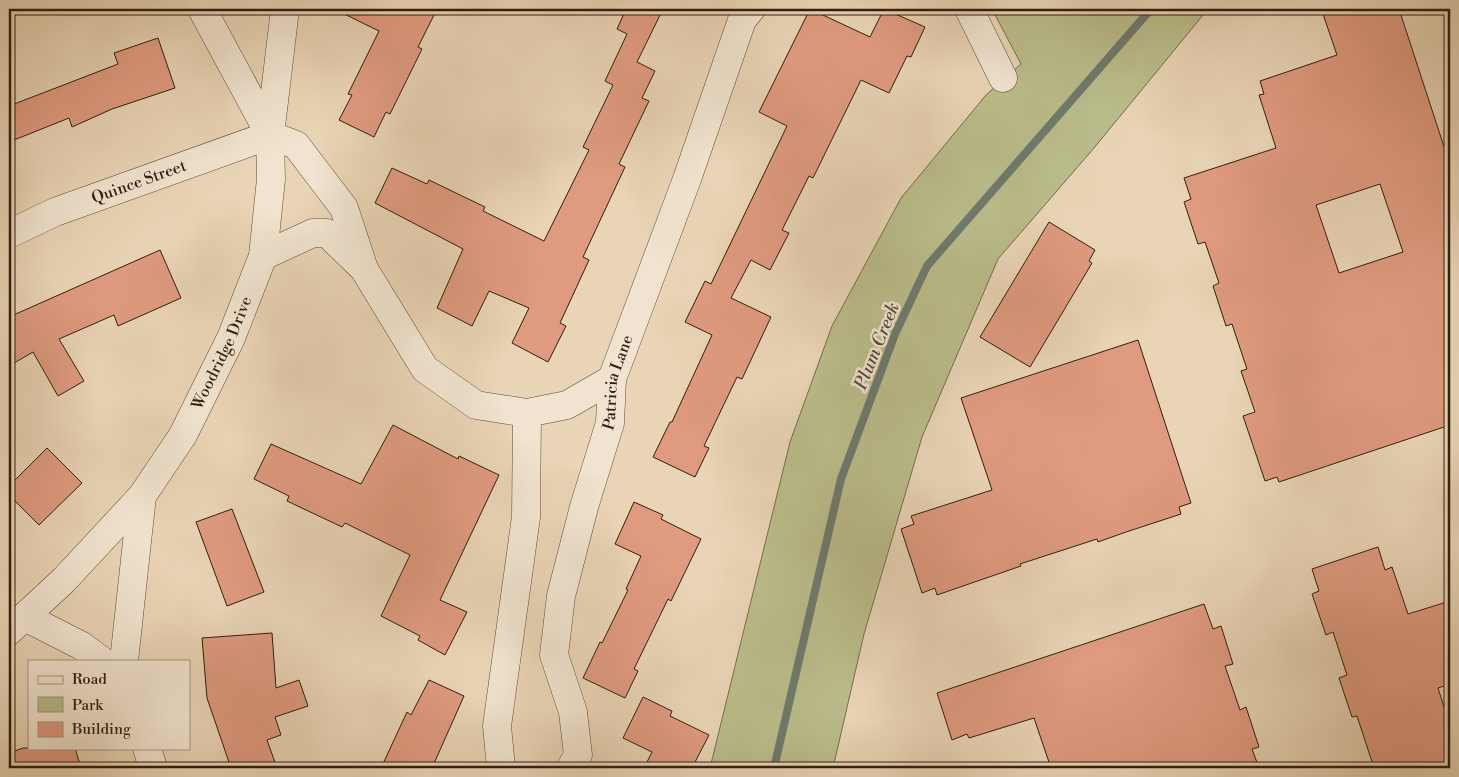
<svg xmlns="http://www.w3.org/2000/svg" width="1459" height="777" font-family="'Libre Bodoni',serif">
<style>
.green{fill:#babc8b;stroke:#756d4c}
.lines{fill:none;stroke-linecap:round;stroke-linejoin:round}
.stream{stroke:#6e7a6d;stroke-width:8}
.building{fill:#df9a80;stroke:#301e0e;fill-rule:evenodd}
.minor-casing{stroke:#5e4c38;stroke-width:29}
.tertiary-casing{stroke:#5e4c38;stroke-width:29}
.minor{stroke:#f1e3cf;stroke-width:28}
.tertiary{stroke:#f1e3cf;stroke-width:28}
.labels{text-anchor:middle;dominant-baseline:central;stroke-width:5;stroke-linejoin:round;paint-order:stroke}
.street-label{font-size:16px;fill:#301e0e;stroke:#f1e3cf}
.water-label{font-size:18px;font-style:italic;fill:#4f4c3d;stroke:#f1e3cf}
</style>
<rect width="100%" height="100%" fill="#e9d4b5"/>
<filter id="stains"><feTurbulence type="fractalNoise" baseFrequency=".004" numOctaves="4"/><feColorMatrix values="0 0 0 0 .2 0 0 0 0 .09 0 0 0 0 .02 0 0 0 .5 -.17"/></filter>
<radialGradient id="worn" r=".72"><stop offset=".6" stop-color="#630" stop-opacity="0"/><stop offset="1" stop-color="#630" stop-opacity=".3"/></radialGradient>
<path class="green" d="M992 9H1208L1094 148 998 259 922 437 864 634 833 768H710L790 442 832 326 901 198 986 95 1021 64Z"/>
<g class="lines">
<path class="stream" d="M774 768 841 479 895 334 927 266 1151 9"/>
</g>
<path class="building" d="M334 9H437L418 47 422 49 390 114 386 112 374 137 339 120 352 95 348 94 379 31Z
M626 9H663L637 62 655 71 642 98 649 101 619 164 625 167 583 257 589 260 560 323 566 326 548 362 512 343 529 308 489 291 472 326 437 308 463 249 375 203 392 168 427 184 429 180 485 207 483 211 544 241 589 150 583 147 613 85 605 81 627 34 617 29Z
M810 9 870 37 884 9 925 27 911 57 907 56 889 93 861 80 813 178 809 176 782 230 789 233 770 270 751 260 731 298 771 317 742 379 737 377 704 446 709 448 695 477 653 457 670 422H672L712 335 685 322 705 281 711 284 787 126 759 112Z
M1338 9H1399L1450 165V425L1279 482 1277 477 1265 481 1243 416 1255 412 1241 371 1247 369 1232 324 1226 326 1213 286 1219 283 1205 242 1198 244 1184 202 1191 199 1184 178 1276 148 1259 95 1264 94 1260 81 1337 55 1323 14ZM1380 184 1403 252 1339 273 1316 205Z
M158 38 175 88 112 109 72 127 69 118 9 142V106L118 64 114 53Z
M1049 222 1095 250 1089 261 1092 263 1030 367 980 337Z
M160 250 181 298 118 326 114 315 59 339 84 381 58 396 33 352 9 366V317Z
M1138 340 1191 503 1179 507 1181 514 1126 532 1098 542 1097 539 1020 564 1021 566 937 595 935 588 922 593 901 529 914 524 911 516 992 490 961 398Z
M393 425 458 459 459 456 499 475 440 600 467 612 445 655 418 640 420 636 381 616 410 555 345 523 342 527 287 501 289 496 254 479 271 444 361 484Z
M47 448 82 483 39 525 9 495V486Z
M634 502 663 515 661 519 701 539 671 601 668 599 634 669 638 671 625 698 583 678 600 642 602 643 628 590 626 589 641 556 615 544Z
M232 509 264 592 227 606 196 522Z
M1378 547 1385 570 1392 567 1408 614 1450 601V684L1438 688 1450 726V768H1374L1357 716 1352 717 1339 678 1347 675 1333 632 1326 635 1312 594 1319 591 1312 569Z
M1204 604 1213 629 1221 626 1233 664 1225 666 1240 710 1246 707 1259 747 1252 749 1259 768H1051L1034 718 969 738 967 734 952 740 937 693Z
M272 633 276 688 299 680 308 706 275 717 281 735 267 740 277 768H231L207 698 202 638Z
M429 680 464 696 432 768H381L407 712 411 715Z
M643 697 672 711 670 716 709 735 692 768H644L652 752 623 738Z
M23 748H75L81 768H9V753Z"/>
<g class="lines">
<defs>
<g id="minor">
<path d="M969 9 1003 78"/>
<path d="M270 135 296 145 344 208 364 269 425 369 476 405 527 413 567 405 612 379"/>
<path d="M270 135 285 9"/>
<path id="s1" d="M9 234 55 212 270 135"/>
<path d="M263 256 313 233H327L361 266"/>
<path d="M25 617 82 646 102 661"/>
<path d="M147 748 153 768"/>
<path d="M501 768 497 726 526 517 527 413"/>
<path id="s2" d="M571 768 578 755 573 712 554 655 561 596 584 507 610 423 612 379 687 179 742 20 751 9"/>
</g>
<g id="tertiary">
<path id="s3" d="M9 631 64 580 142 496 183 435 231 338 263 256 271 179 270 135 202 9"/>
<path d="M124 661 142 496"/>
</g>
</defs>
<use href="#minor" class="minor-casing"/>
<use href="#tertiary" class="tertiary-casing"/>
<use href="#minor" class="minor"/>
<use href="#tertiary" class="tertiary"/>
</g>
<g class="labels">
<g class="street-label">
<text stroke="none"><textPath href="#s1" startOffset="140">Quince Street</textPath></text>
<text stroke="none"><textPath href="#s3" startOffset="354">Woodridge Drive</textPath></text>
<text stroke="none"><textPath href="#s2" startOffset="399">Patricia Lane</textPath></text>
</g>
<g class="water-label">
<text transform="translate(877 346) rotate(-68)">Plum Creek</text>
</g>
</g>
<rect width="1459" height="777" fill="none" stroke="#e9d4b5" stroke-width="30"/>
<rect x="10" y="10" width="1439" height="757" fill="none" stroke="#301e0e" stroke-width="2.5"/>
<rect x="15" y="15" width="1429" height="747" fill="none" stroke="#301e0e"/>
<rect x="28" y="660" width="162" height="90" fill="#f1e3cf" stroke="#a49482"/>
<rect x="38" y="676" width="25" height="8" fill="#f1e3cf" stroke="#a49482"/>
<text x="72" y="684" font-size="15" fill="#301e0e">Road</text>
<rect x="38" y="697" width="25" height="15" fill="#babc8b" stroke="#a49482"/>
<text x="72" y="710" font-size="15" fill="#301e0e">Park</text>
<rect x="38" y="722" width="25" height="15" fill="#df9a80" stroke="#a49482"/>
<text x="72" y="734" font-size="15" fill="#301e0e">Building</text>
<rect width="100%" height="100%" filter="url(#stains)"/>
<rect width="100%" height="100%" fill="url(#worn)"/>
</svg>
